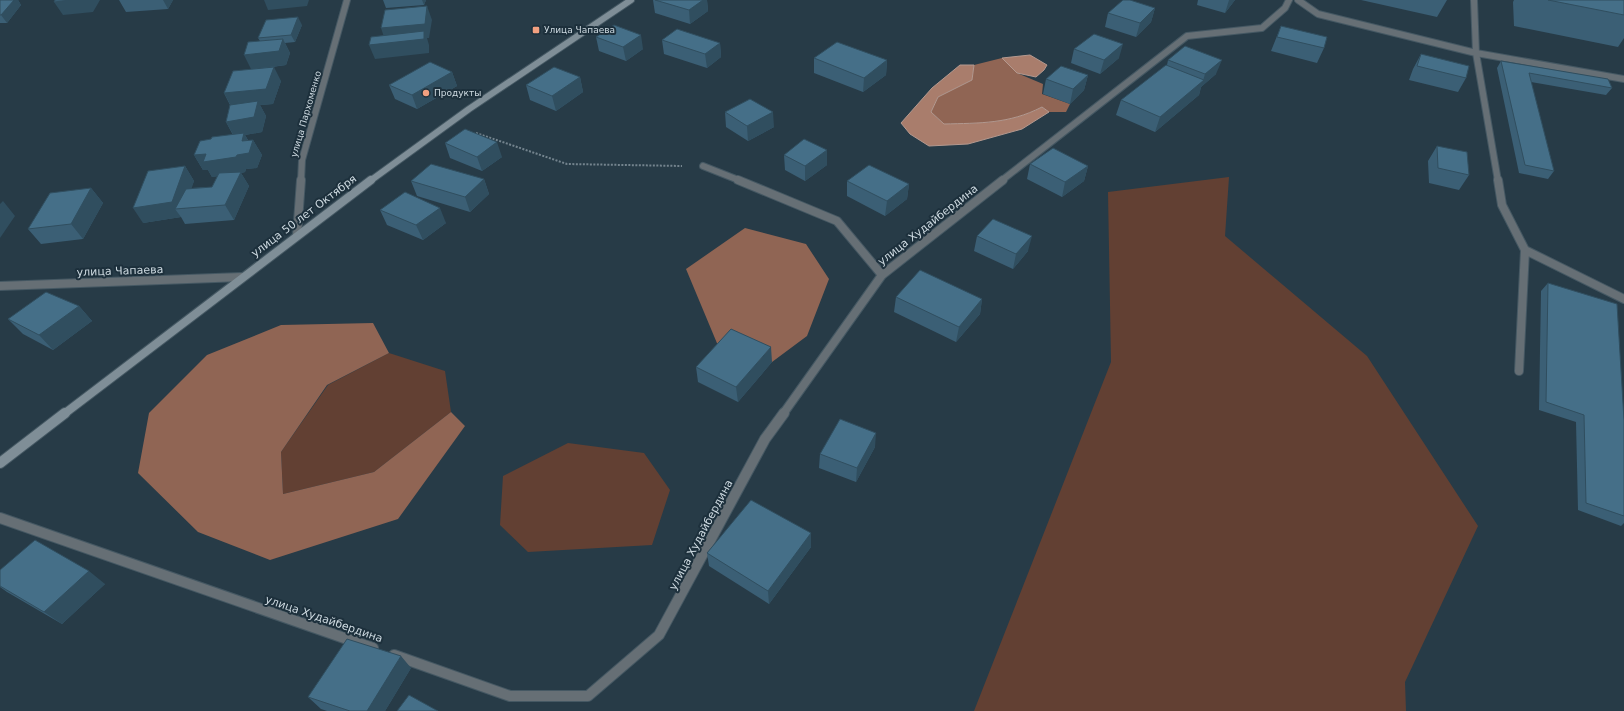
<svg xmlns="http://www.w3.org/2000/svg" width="1624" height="711" font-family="'DejaVu Sans',sans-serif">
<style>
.green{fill:#624033}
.forest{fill:#906554}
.water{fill:#a97d6c;stroke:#b4998f}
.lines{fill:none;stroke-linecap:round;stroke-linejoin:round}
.lane-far1-casing{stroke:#455863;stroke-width:8}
.lane-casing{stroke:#455863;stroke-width:10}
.street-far2-casing{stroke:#455863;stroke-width:8}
.street-far1-casing{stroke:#455863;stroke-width:10}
.street-casing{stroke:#455863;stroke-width:12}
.secondary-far2-casing{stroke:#455863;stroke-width:8}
.secondary-far1-casing{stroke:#455863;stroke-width:10}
.secondary-casing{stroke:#455863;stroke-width:12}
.path{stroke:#74848e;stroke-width:2;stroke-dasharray:2 1.5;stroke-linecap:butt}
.lane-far1{stroke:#666f75;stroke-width:6}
.lane{stroke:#666f75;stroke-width:8}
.street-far2{stroke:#666f75;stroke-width:6}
.street-far1{stroke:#666f75;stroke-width:8}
.street{stroke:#666f75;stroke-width:10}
.secondary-far2{stroke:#7f8e97;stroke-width:6}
.secondary-far1{stroke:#7f8e97;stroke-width:8}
.secondary{stroke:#7f8e97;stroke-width:10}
.wall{fill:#3b5f75}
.shaded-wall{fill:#304e5f}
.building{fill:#456f88;stroke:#304e5f}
.poi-dot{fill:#f2a080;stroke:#1d303c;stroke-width:1.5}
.labels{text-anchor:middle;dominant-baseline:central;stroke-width:4;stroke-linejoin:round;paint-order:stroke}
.far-poi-label{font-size:9px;fill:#cedae1;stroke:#1d303c;text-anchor:start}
.far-street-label{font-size:9px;fill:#cedae1;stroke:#1d303c}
.street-label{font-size:11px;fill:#cedae1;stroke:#1d303c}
</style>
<rect width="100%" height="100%" fill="#273b47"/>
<path class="green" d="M1229 177 1225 236 1367 356 1478 526 1405 682 1406 711H974L1111 362 1108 192Z
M389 353 445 371 451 412 374 472 283 494 281 452 328 385Z
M568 443 644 453 670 490 652 545 528 552 500 525 503 476Z"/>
<path class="forest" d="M1002 58 1017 73 1043 84 1042 94 1070 104 1066 112H1049L1042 107C1009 124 980 123 944 124L931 112 938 97 972 80 974 65Z
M745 228 806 244 829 279 807 336 772 362 746 368 719 348 686 269Z
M373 323 389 353 327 385 281 452 283 494 374 472 451 412 465 426 398 519 270 560 198 532 138 473 149 413 207 355 281 325Z"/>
<path class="water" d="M1030 55 1047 65 1044 70 1036 77 1017 73 1002 58Z
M960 65H974L972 80 938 97 931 112 944 124C980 123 1009 124 1042 107L1049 112 1022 129 968 144 929 146 910 134 901 123 932 88Z"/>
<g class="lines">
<defs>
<path id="lane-far1" d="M1298 0 1318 14 1476 53 1498 181
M1474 0 1476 53 1624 79"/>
<path id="lane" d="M1498 180 1502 205 1525 250 1519 371
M1525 250 1624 299"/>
<path id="street-far2" d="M703 166 741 181
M301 181 302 160 347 0
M1001 181 1187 36 1262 28 1285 8 1289 0"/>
<path id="street-far1" d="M738 180 837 221 882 275
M297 235 301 180
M0 286 242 277
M783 414 882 275 1003 180"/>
<path id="street" d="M0 518 373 648
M394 655 510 696H588L659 635 765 439 784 413"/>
<path id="secondary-far2" d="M370 181 469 109 631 0"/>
<path id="secondary-far1" d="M64 414 371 180"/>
<path id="secondary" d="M0 463 65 413"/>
</defs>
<use href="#lane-far1" class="lane-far1-casing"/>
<use href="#lane" class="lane-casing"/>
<use href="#street-far2" class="street-far2-casing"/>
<use href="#street-far1" class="street-far1-casing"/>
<use href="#street" class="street-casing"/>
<use href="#secondary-far2" class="secondary-far2-casing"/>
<use href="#secondary-far1" class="secondary-far1-casing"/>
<use href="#secondary" class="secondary-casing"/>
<path class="path" d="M476 133 567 164 682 166"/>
<use href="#lane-far1" class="lane-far1"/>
<use href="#lane" class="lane"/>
<use href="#street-far2" class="street-far2"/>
<use href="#street-far1" class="street-far1"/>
<use href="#street" class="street"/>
<use href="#secondary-far2" class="secondary-far2"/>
<use href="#secondary-far1" class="secondary-far1"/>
<use href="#secondary" class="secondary"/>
</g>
<path class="wall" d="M0 0H18L21 5 7 23H0Z
M119 0H173L168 9 126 12Z
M383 0H426L424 5 386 8Z
M653 0H707L708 11 690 24 655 13Z
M1198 0H1235L1225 13 1197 5Z
M1361 0H1447L1437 17Z
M1514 0H1624V38L1618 47 1514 26 1513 2Z
M1155 8 1151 22 1136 37 1105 27 1108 13Z
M302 25 295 42 285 43 290 53 286 65 258 69 281 81 273 104 260 105 266 116 262 132 245 135 248 140H253L262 155 257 168 246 169 245 172 241 173 249 186 234 220 185 224 181 217 143 223 185 166 194 181 191 188 212 187 218 176 212 177 208 170H203L194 155 211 139 233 135 226 122 230 105 224 93 251 69 260 41 258 38Z
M1281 26 1324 48 1317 63 1271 51Z
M596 37 643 49 626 61 599 51Z
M662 40 720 43 721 57 707 68 664 54Z
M1074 49 1119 58 1100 74 1071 63Z
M1421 54 1466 78 1458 92 1409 80 1413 69Z
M814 58 887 60 886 75 863 92 814 73Z
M1168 60 1216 74 1201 87 1199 95 1155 132 1116 115 1121 100 1167 65Z
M1501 61 1612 88 1606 95 1531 82 1554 171 1548 179 1519 173 1497 68Z
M452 72 457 86 417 109 395 99 389 85Z
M1088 75 1084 90 1070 104 1043 94 1046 79Z
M580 77 583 92 556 111 530 100 526 85Z
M725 112 774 127 748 141 726 127Z
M445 143 502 157 482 171 450 158Z
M1437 146 1469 175 1459 190 1429 183 1428 161Z
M827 150V165L805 181 785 170 784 155Z
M1030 164 1088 166 1084 181 1062 197 1027 179Z
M484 179 489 194 470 212 417 196 411 181Z
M847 181 909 184 907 199 885 216 847 196Z
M91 188 103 203 83 239 41 244 28 229Z
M380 210 446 223 423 240 387 225Z
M977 236 1028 251 1013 269 974 251Z
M1548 283 1624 420V523L1621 526 1578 510 1576 422 1539 410 1541 291Z
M896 297 982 299 980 314 956 342 894 312Z
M79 306 92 321 53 350 23 334 8 319Z
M772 362 738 402 698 382 696 367Z
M875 447 856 482 819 468 820 454Z
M811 533V547L769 604 709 566 707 553Z
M0 570 105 584 62 624 7 592 0 587Z
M411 668 385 711H327L321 709 308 697Z"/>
<path class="shaded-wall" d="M14 0H18L21 5 7 23 1 15Z
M70 0H100L93 12 63 15 54 2Z
M163 0H173L168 9Z
M264 0H309L307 6 268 10Z
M422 0H426L424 5Z
M703 0H707L708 11 690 24 689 10Z
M1229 0H1235L1225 13Z
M427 6 432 20 429 38H427L429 45V53L375 59 369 45 386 43 381 28Z
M1155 8 1151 22 1136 37 1140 23Z
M298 17 302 25 295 42 291 35Z
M641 35 643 49 626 61 623 47Z
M283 39 290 53 286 65 251 69 244 55Z
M720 43 721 57 707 68 705 54Z
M1123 44 1119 58 1100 74 1104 60Z
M887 60 886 75 863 92 864 78Z
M1222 60 1216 74 1201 87 1199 95 1155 132 1160 117 1203 81 1205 74Z
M274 67 281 81 273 104 260 105 266 116 262 132 245 135 251 146 253 140 262 155 257 168 246 169 245 172 241 173 249 186 234 220 225 205 240 173 212 177 208 170H203L194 155 234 136 226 122 232 108 224 93Z
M452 72 457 86 417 109 412 95Z
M1088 75 1084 90 1070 104 1073 89Z
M580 77 583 92 556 111 552 96Z
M773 112 774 127 748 141 747 126Z
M497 142 502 157 482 171 477 157Z
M827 150V165L805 181V166Z
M185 166 194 181 185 209H175L181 217 143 223 133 208Z
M1088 166 1084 181 1062 197 1065 182Z
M484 179 489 194 470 212 465 197Z
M909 184 907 199 885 216 887 201Z
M91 188 103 203 83 239 71 224Z
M3 201 15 216 0 238V204Z
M440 208 446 223 423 240 416 225Z
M1032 236 1028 251 1013 269 1016 254Z
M982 299 980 314 956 342 959 327Z
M79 306 92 321 53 350 39 335Z
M771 347 772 362 738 402 736 387Z
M876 433 875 447 856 482 857 468Z
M811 533V547L769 604 768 591Z
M89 571 105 584 62 624 44 612Z
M401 656 411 668 385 711H367Z"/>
<path class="building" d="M0 0H14L1 15H0Z
M55 0H70L54 2Z
M655 0H703L689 10Z
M1123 0H1130L1155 8 1140 23 1108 13Z
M1548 0H1624V15Z
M427 6 425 24 381 28 385 10Z
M298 17 291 35 258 38 266 20Z
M614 25 641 35 623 47 596 37Z
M1281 26 1327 37 1324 48 1277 37Z
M677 29 720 43 705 54 662 40Z
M424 31V39L369 45 371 37Z
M1094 34 1123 44 1104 60 1074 49Z
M283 39 279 51 244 55 248 42Z
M837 42 887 60 864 78 814 58Z
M1185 46 1222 60 1205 74 1168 60Z
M1421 54 1469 66 1466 78 1417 66Z
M1501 61 1608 79 1612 88 1529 73 1554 171 1525 165Z
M430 62 452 72 412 95 389 85Z
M1166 65 1204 80 1160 117 1121 100Z
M1061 66 1088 75 1073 89 1046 79Z
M274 67 266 89 224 93 233 71Z
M554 67 580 77 552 96 526 85Z
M750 99 773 112 747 126 725 112Z
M258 101 254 117 226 122 230 105Z
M465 129 497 142 477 157 445 143Z
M244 133 242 141 253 140 249 153 237 155 236 157 203 162 206 154 194 155 200 141 211 139 212 137Z
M804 139 827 150 805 166 784 155Z
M1437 146 1467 152 1469 175 1438 168Z
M1053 148 1088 166 1065 182 1030 164Z
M431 164 484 179 465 197 411 181Z
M869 165 909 184 887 201 847 181Z
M185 166 172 202 133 208 148 171Z
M241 172 225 205 175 209 186 189 212 187 219 173Z
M91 188 71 224 28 229 50 193Z
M405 192 440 208 416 225 380 210Z
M993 219 1032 236 1016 254 977 236Z
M920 270 982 299 959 327 896 297Z
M1548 283 1617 304 1624 420V516L1586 503 1584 415 1546 402Z
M46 292 79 306 39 335 8 319Z
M731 329 771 347 736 387 696 367Z
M840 419 876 433 857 468 820 454Z
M751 500 811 533 768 591 707 553Z
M35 540 89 571 44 612 0 586V570Z
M347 639 401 656 367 711H350L308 697Z
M409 695 438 711H397Z"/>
<g class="poi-dot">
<rect x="532" y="26" width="8" height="8" rx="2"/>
<circle cx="426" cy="93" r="4"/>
</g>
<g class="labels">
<g class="far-poi-label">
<text x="544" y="30">Улица Чапаева</text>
<text x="434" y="93">Продукты</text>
</g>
<g class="far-street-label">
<text transform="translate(306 114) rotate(-74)">улица Пархоменко</text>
</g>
<g class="street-label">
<text transform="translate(304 216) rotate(-37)">улица 50 лет Октября</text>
<text transform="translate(928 225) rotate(-38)">улица Худайбердина</text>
<text transform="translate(120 271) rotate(-2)">улица Чапаева</text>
<text transform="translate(701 535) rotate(-62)">улица Худайбердина</text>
<text transform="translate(324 619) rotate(19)">улица Худайбердина</text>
</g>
</g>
</svg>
